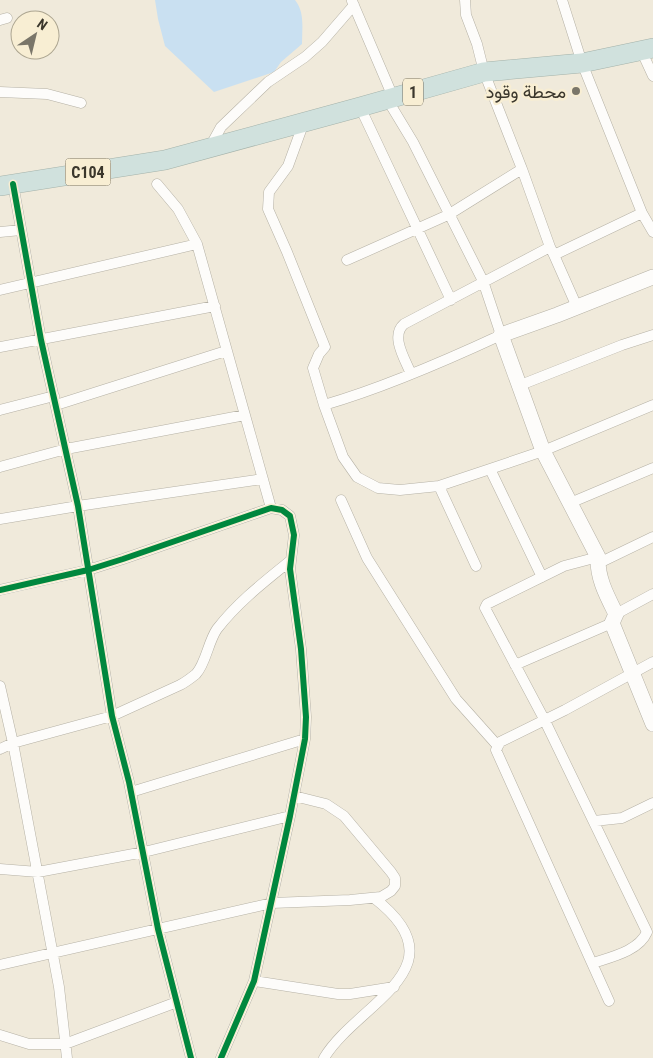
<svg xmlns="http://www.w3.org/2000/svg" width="653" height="1058" font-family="'Roboto Condensed',Vazirmatn,sans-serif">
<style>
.water{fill:#c9e0f1}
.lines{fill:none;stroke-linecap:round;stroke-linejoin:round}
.street-casing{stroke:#b5b1a5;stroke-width:11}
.secondary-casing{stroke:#b5b1a5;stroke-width:16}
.highway-casing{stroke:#a4b2aa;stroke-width:20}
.street{stroke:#fdfcfa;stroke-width:10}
.secondary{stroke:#fdfcfa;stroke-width:15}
.highway{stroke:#d0e1dd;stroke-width:19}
.cycleway-casing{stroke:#f8eed3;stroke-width:9}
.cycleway{stroke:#00873e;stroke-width:6}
.poi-dot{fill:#7a7669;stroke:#f8eed3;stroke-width:2}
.labels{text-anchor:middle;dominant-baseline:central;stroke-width:5;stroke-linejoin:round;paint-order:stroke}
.shield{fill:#f8eed3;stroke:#746e5e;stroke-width:1}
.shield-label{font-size:16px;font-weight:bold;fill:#3b372c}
.poi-label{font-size:18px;fill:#3b372c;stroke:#f8eed3;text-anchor:end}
</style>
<rect width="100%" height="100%" fill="#f0eadb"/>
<path class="water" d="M155 0H295C305 12 302 29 302 44L281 62 274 72 214 92 165 46 158 19Z"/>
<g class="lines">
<defs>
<path id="street" d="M465 0 466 15 477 44 484 72 522 169 550 247
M562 0 582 63 642 213 653 232
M352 1 393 97
M0 20 7 18
M641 50 653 76
M0 92 47 94 81 103
M387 99 413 142 483 281 501 335C445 361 383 388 324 405L343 457 357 477 378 488 400 490 439 486 490 469 543 451 653 405
M360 107 451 300
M304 122 288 166 269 192 268 209 287 252 325 347 319 354 313 368 324 405
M210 147 221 127 268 82 305 57 322 42 354 5
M13 184 41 340 78 506 112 716 129 782 158 929 191 1058
M157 184 178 209 197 244 271 508
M0 232 21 230
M554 255 577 307
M347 260 448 215 522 169
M0 290 197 244
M0 347 215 306
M411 374C405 359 390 336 404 324L550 247 554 255 642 213
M518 386 622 345 653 335
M56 405 226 351
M0 410 54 396
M0 467 66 449 245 415
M490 469 542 577
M439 486 476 566
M341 500 367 558 456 699 497 745
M570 503 653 468
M0 519 78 506 263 479
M597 564 653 537
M0 590 88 570 123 559 271 508 282 510 290 516 294 535 290 569 301 649 306 717 305 739 290 816 254 981 221 1058
M616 614 653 594
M515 665 612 623
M0 686 13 743 59 987 67 1058
M0 749 13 743 112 716 180 685C186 682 191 678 196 674 206 663 208 642 217 629 238 602 264 582 290 561
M131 792 305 739
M594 821 622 818 653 803
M0 869 38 872 144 852 290 816
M593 963C611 957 639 951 647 932L544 719 485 608 487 604 564 566 598 557
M0 965 272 903 350 900 381 897 391 891 395 886V878L391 872 344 816 326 804 294 796
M254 981 338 994H350L394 987
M609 1001 496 750 500 742 565 710 653 662
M0 1035 29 1044H65L177 1002
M324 1058C357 1003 465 968 374 898"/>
<path id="secondary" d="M653 277 557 315 501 335 543 451 598 557C597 578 607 596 616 614L612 623 653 724"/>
<path id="highway" d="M0 186 165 160 360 107 484 72 582 63 653 48"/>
</defs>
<use href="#street" class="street-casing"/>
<use href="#secondary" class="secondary-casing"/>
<use href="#highway" class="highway-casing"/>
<use href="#street" class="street"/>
<use href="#secondary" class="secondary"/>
<use href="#highway" class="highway"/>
<defs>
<path id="cycleway" d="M13 184 41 340 78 506 112 716 129 782 158 929 191 1058
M0 590 88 570 123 559 271 508 282 510 290 516 294 535 290 569 301 649 306 717 305 739 290 816 254 981 221 1058"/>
</defs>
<use href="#cycleway" class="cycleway-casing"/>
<use href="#cycleway" class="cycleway"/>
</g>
<circle class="poi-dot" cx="576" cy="91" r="5"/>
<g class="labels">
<g class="shield">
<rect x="403" y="78.5" width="20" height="27" rx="4"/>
<rect x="65.5" y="158.5" width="45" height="27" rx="4"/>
</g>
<g class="shield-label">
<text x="413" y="92">1</text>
<text x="88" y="172">C104</text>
</g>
<g class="poi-label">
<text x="566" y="91">محطة وقود</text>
</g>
</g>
<g transform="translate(35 35) rotate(35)"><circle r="24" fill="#f8eed3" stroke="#aca590"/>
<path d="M0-4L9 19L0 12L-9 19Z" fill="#7a7669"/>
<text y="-8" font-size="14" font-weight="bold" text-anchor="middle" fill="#3b372c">N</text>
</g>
</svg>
